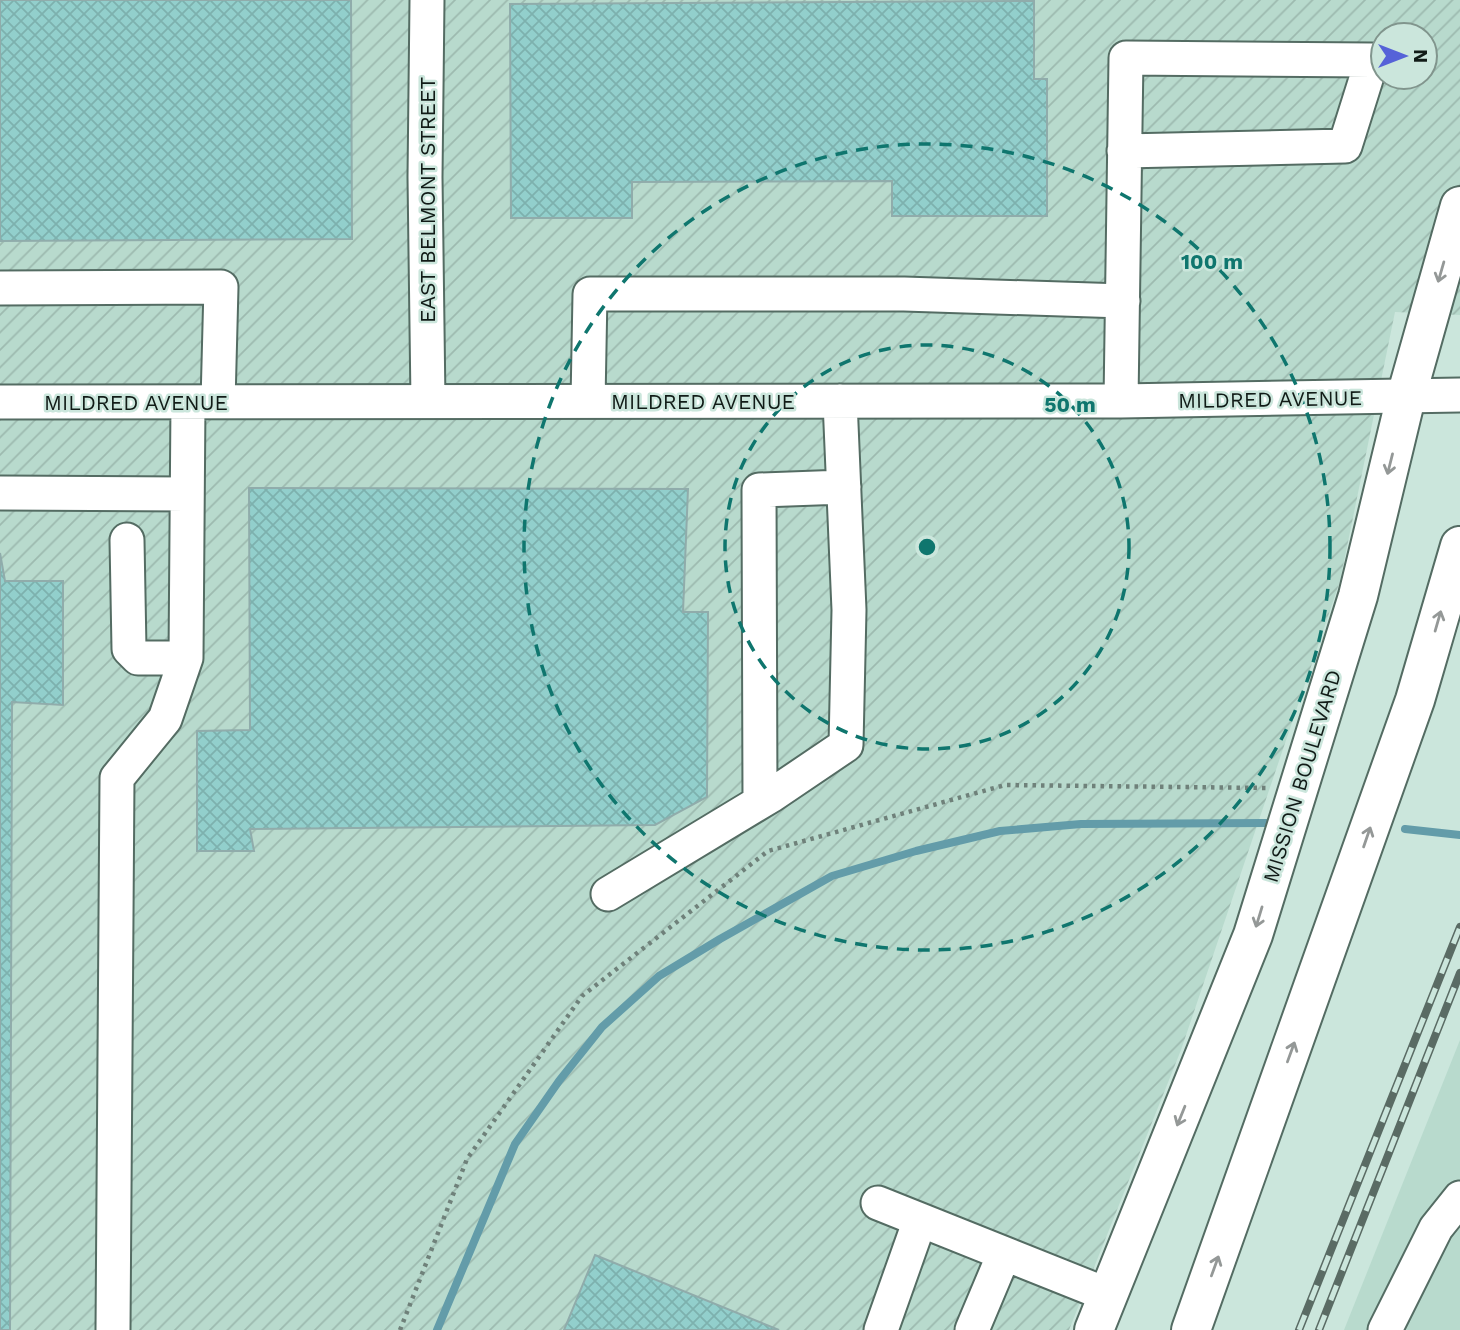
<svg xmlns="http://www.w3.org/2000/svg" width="1460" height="1330" font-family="'Work Sans',sans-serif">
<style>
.built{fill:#b8dacd}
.industrial{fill:url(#industrial-furrows);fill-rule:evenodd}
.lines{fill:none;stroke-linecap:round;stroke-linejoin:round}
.stream{stroke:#639ca9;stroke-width:8}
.building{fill:url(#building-cross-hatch);stroke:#90acab;stroke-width:2}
.minor-casing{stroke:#546c63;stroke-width:37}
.major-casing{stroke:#546c63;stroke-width:42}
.path{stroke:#6f817a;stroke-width:4.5;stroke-dasharray:3.5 5;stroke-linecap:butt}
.minor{stroke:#fff;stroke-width:33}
.major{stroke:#fff;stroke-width:38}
.rail-casing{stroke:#5a6b64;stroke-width:8}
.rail{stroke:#cbe6dc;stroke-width:5;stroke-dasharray:16;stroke-linecap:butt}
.oneway{stroke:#949897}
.ring{fill:none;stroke:#0f766e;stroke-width:3.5;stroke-dasharray:12 9}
.labels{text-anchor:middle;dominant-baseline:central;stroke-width:5;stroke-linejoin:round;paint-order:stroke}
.street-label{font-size:21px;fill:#111b17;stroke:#cbe6dc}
.centre{fill:#0f766e;stroke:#cbe6dc;stroke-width:3.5}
.ring-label{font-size:21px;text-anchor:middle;font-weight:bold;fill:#0f766e;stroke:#cbe6dc;stroke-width:5;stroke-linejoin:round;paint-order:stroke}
</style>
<defs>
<pattern id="industrial-furrows" width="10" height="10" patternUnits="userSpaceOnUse" patternTransform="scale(1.75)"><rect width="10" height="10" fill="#b8dacd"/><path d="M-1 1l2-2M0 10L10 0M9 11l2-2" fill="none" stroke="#9dbaaf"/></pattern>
<pattern id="building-cross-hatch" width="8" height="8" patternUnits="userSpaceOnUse" patternTransform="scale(1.75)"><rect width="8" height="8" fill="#92cfcc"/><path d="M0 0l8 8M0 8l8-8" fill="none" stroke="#7db1ae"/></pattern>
</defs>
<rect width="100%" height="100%" fill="#cbe6dc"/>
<path class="built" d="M1460 1040V1330H1344Z"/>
<path class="industrial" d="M0 0H1460V315L1395 312 1340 581 1181 1050 1069 1330H0ZM1383 35H1425V77H1383Z"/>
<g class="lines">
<path class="stream" d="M1405 829 1460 835
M437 1330 515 1144 559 1081 602 1027 659 976 720 939 832 876 916 851 1000 831 1081 824 1267 823"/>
</g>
<path class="building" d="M0 0H351L352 239 0 241Z
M1034 1V79H1047V216H892V181L632 182V218H511L510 4Z
M249 488 688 489 683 612H708L707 797 655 825 250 829 254 851H197V731L250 730Z
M0 553 5 581H63V705L12 702 10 1330H0Z
M595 1255 779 1330H564Z"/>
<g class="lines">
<defs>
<path id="minor" d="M427 0 425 177 428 401
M0 288 221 287 218 402
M588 401 590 294H904L1123 301
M1121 401C1123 287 1124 172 1126 58L1372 60 1345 146 1124 151
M0 402 1121 401 1460 395
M0 493 187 494
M127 540 129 649 138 658H186
M760 802 759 490 844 487
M608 894 772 795 846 745 849 610 840 401
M878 1203 1108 1295
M113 1330 117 778 165 719 186 658 188 402
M881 1330 920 1220
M972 1330 1004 1254
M1385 1330 1436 1228 1460 1198"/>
<path id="major" d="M1094 1330 1253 935 1358 596 1406 397 1460 206
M1191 1330 1415 700 1460 546"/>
</defs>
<use href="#minor" class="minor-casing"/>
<use href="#major" class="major-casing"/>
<path class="path" d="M400 1330 467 1159 582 996 768 851 1005 785 1268 788"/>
<use href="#minor" class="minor"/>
<use href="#major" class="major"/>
<defs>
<path id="rail" d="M1299 1330 1460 927
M1319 1330 1460 973"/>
</defs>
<use href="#rail" class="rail-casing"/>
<use href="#rail" class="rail"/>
</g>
<defs><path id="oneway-shaft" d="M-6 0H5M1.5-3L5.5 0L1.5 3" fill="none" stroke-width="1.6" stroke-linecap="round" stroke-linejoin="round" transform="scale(1.75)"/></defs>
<g class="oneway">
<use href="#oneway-shaft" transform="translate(1441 272) rotate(106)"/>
<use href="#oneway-shaft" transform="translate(1390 464) rotate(104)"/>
<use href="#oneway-shaft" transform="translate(1438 621) rotate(-74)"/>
<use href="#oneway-shaft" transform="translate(1367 837) rotate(-71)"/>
<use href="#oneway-shaft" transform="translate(1259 917) rotate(107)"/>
<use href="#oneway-shaft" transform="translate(1291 1052) rotate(-70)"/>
<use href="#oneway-shaft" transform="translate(1181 1116) rotate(112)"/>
<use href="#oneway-shaft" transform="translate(1215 1266) rotate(-70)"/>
</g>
<g class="ring">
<circle cx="927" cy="547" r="202"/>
<circle cx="927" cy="547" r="403"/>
</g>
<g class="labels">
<g class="street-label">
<text transform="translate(427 200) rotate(-90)">EAST BELMONT STREET</text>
<text transform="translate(1270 399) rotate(-1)">MILDRED AVENUE</text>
<text x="703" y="401">MILDRED AVENUE</text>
<text x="136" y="402">MILDRED AVENUE</text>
<text transform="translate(1302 776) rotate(-73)">MISSION BOULEVARD</text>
</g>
</g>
<circle cx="927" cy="547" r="10" class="centre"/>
<g class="ring-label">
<text x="1212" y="269">100 m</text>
<text x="1070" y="412">50 m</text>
</g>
<g transform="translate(1404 56) rotate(90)"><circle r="33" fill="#cbe6dc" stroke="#81958d" stroke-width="2"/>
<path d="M0-5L12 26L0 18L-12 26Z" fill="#5662d8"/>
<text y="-10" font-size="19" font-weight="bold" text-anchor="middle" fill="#111b17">N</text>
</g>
</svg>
